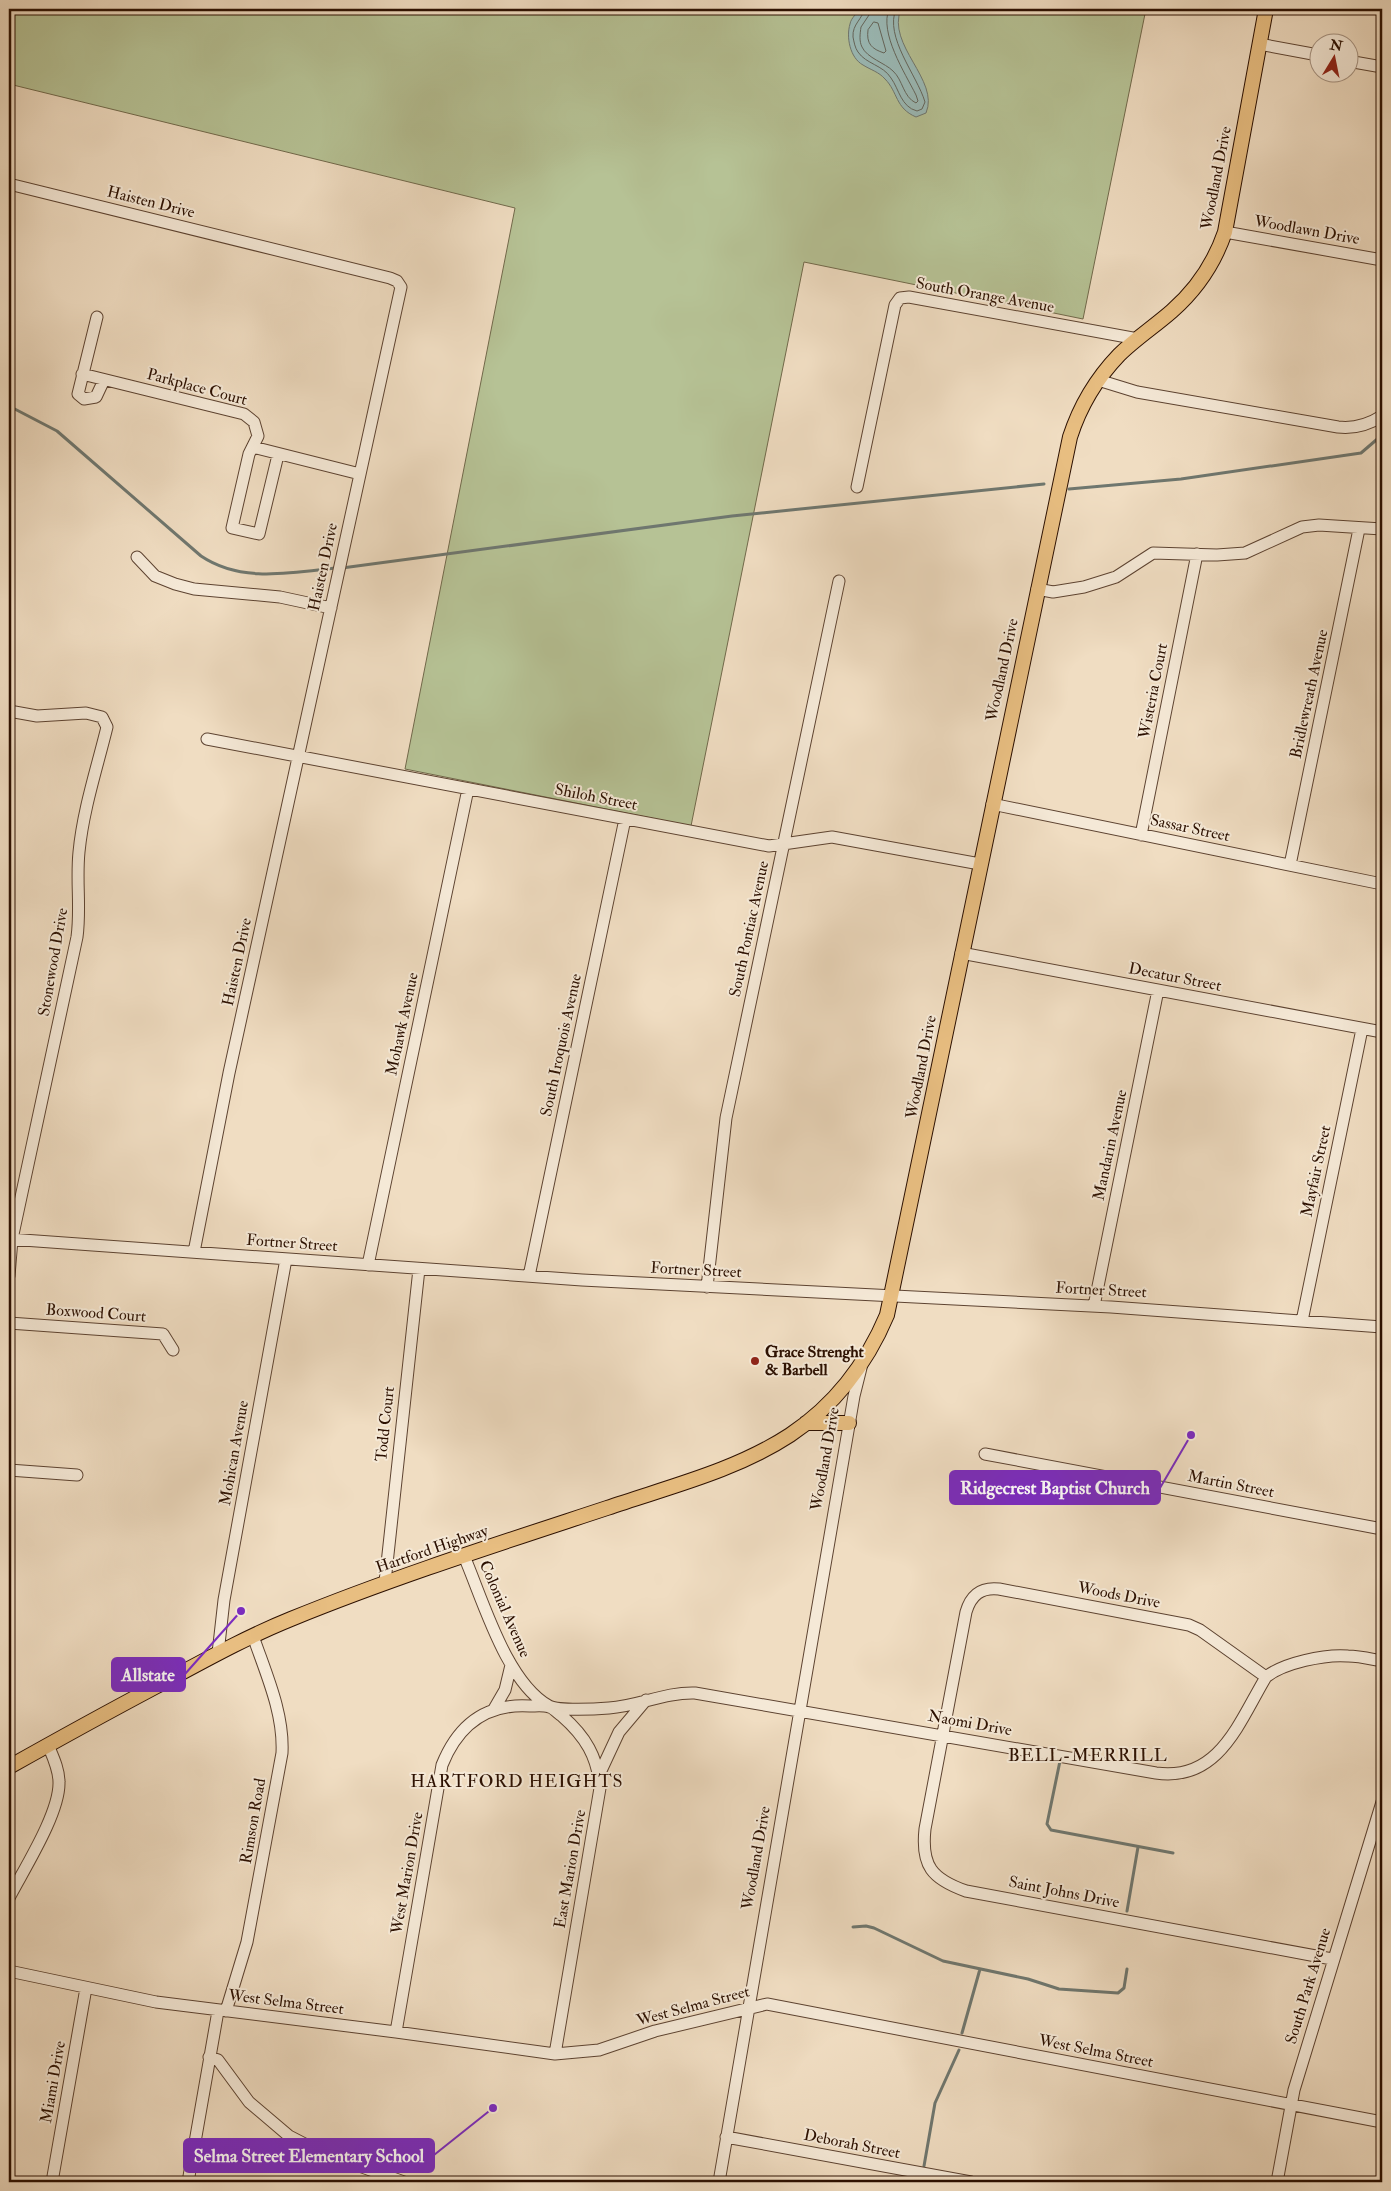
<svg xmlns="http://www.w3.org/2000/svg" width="1391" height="2191" font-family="'IM FELL Double Pica',serif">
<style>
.green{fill:#b6c295;stroke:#71694b}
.water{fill:#9bbbb8;stroke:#6f776f}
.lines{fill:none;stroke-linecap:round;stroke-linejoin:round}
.shore{stroke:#64665c;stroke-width:1}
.stream{stroke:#6f776f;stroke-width:3}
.minor-casing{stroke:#5d4331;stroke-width:13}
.major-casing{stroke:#2c1001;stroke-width:16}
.minor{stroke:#f5e9d7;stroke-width:11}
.major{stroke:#e8be81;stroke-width:14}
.poi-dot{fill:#8f2418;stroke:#f5e9d7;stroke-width:2}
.labels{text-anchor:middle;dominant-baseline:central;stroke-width:4;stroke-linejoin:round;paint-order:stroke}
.street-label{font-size:16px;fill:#2c1001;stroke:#f5e9d7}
.poi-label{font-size:16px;font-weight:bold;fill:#2c1001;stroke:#f5e9d7;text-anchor:start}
.neighbourhood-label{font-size:18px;letter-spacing:1px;fill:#2c1001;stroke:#f5e9d7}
.leader{fill:none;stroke:#7b2cbf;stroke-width:2}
.callout-dot{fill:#7b2cbf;stroke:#f5e9d7;stroke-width:2}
.callout{fill:#7b2cbf;stroke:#7b2cbf;stroke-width:2}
.callout-label{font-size:18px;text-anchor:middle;font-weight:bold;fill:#fff}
</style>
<rect width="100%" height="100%" fill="#f0ddc2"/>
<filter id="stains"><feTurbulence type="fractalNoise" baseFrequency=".004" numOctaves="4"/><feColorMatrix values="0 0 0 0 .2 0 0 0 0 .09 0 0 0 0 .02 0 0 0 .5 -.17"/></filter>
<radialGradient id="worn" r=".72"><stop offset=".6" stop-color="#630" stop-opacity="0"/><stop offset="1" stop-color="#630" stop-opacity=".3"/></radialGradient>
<path class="green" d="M9 9H1146L1083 319 804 262 691 826 405 769 515 208 9 84Z"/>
<path class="water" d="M861 9H901C886 45 940 80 926 113L916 117C895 108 898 92 885 79 879 72 871 70 863 65 850 58 846 37 850 24 851 18 857 13 861 9Z"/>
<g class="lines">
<path class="shore" d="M864 9C863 19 852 24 853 37 854 42 855 48 858 52 866 64 883 65 891 78 899 89 901 107 917 111L922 109 925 102C917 75 884 37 896 9
M870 9 869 15 861 27C860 34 859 41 862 47 867 58 885 63 893 71 903 80 903 97 916 103L918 101 916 95C905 73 879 33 889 9
M874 22 878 23 886 51 884 53C872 49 866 44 868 30Z"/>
<path class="stream" d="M9 406 57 431 201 556C241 583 290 573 336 568
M1069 489 1181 479 1361 453 1382 435
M342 568 732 516 1044 484
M1060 1761 1047 1824 1051 1830 1173 1853
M1127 1911 1138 1847
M853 1927 866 1926 874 1928 943 1961 1028 1979 1059 1989 1118 1993 1124 1988 1127 1969
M962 2033 980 1969
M924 2166 935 2103 959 2050
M921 2182V2181"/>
<defs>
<path id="minor" d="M1259 44 1318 55
M1348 61 1382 67
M9 184 390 278 397 281 401 287 229 1073 194 1252
M1225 232 1382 260
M97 317 78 394 84 399 96 397 104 380
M82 374 244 414 254 422 258 436 249 454 232 528 259 534 278 455
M1098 380 1137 392 1338 427C1355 429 1368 425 1382 416
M253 447 360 474
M857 487 895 305 900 298 909 297 1138 339
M137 557 155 576 175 584 194 589 280 597 331 608
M1037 589 1053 592 1084 587 1116 577 1153 553 1217 555 1245 553 1302 527 1319 525 1382 529
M9 711 37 716 86 713 102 717 107 727C97 768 83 810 79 852 76 881 81 908 77 937L12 1239 9 1276
M207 739 769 846 832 837 980 864
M992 804 1382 884
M1141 835 1197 554
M1290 865 1359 529
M961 953 1382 1032
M9 1239 582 1280 1111 1307 1382 1327
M368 1265 468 789
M529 1276 625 819
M707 1287 726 1118 839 581
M1094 1306 1158 990
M1302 1321 1362 1029
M9 1323 163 1334 173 1350
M985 1454 1382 1529
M9 1470 77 1475
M464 1556C483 1600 506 1682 549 1706 558 1711 597 1709 609 1708 639 1706 665 1692 695 1693L1156 1773C1219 1782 1239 1722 1266 1677 1283 1663 1325 1654 1348 1656 1359 1656 1371 1659 1382 1661
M385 1582 419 1269
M218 1653 224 1600 286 1259
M1266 1677 1200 1630 1189 1625 999 1589C981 1587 971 1595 966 1612L925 1829C921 1866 932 1879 966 1891L1332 1959
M494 1709 505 1690 511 1665
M599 1775 619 1732 646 1700
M9 1898C24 1869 60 1813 59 1782 59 1769 53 1757 48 1745
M9 1971 156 2002 396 2032 555 2054 599 2050 655 2031 767 2004 1382 2122
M226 2011 247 1942 282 1753C284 1713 266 1674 253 1636
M396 2032 442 1765C458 1725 486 1703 530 1706 536 1706 544 1705 549 1707 554 1708 558 1714 562 1716 585 1736 598 1757 600 1788L555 2054
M209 2057 218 2060 249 2102 289 2136 320 2152 404 2182
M726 2137 971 2182
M52 2182 86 1988
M188 2182 218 2011
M719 2182 854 1396 861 1368
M1277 2182 1294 2090 1382 1802"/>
<path id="major" d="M806 1423H849
M9 1767C57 1740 106 1713 155 1687 200 1663 244 1638 291 1619 394 1577 501 1543 607 1508 668 1487 735 1471 790 1435 835 1405 866 1365 887 1315L1070 437C1080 406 1096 379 1119 355 1135 339 1155 326 1172 311 1197 289 1214 264 1225 232L1266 9"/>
</defs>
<use href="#minor" class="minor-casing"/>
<use href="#major" class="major-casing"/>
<use href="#minor" class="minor"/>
<use href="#major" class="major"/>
</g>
<circle class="poi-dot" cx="755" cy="1361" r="5"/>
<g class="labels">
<g class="street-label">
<text transform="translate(1216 178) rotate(-79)">Woodland Drive</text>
<text transform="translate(151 202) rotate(14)">Haisten Drive</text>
<text transform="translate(1307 230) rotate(10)">Woodlawn Drive</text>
<text transform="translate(985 295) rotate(10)">South Orange Avenue</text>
<text transform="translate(197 387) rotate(15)">Parkplace Court</text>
<text transform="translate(323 567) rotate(-78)">Haisten Drive</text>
<text transform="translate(1002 670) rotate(-78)">Woodland Drive</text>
<text transform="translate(1153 691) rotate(-79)">Wisteria Court</text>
<text transform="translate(1309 694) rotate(-78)">Bridlewreath Avenue</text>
<text transform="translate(596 797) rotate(11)">Shiloh Street</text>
<text transform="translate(1190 828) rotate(12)">Sassar Street</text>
<text transform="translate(749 929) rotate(-78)">South Pontiac Avenue</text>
<text transform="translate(53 962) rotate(-80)">Stonewood Drive</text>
<text transform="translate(237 962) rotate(-78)">Haisten Drive</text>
<text transform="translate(1175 977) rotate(11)">Decatur Street</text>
<text transform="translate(402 1024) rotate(-78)">Mohawk Avenue</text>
<text transform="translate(561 1045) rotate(-78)">South Iroquois Avenue</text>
<text transform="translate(921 1067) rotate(-79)">Woodland Drive</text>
<text transform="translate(1110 1145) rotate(-78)">Mandarin Avenue</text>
<text transform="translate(1316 1171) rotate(-78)">Mayfair Street</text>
<text transform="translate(292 1243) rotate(4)">Fortner Street</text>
<text transform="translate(696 1270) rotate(3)">Fortner Street</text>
<text transform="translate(1101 1290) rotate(3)">Fortner Street</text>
<text transform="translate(96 1313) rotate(4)">Boxwood Court</text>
<text transform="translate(385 1424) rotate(-84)">Todd Court</text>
<text transform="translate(234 1453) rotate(-80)">Mohican Avenue</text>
<text transform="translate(825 1459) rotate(-80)">Woodland Drive</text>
<text transform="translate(1231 1484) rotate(11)">Martin Street</text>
<text transform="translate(432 1549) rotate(-19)">Hartford Highway</text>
<text transform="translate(1119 1595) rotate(11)">Woods Drive</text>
<text transform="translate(505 1609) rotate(66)">Colonial Avenue</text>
<text transform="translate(970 1723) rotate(10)">Naomi Drive</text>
<text transform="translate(253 1821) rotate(-80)">Rimson Road</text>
<text transform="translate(756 1858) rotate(-80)">Woodland Drive</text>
<text transform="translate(570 1869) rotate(-80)">East Marion Drive</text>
<text transform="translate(407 1873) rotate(-80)">West Marion Drive</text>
<text transform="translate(1064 1892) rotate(11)">Saint Johns Drive</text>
<text transform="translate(1308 1986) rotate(-73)">South Park Avenue</text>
<text transform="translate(286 2002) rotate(7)">West Selma Street</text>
<text transform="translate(693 2006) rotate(-15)">West Selma Street</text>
<text transform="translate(1096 2051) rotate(11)">West Selma Street</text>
<text transform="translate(53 2082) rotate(-80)">Miami Drive</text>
<text transform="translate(852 2144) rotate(11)">Deborah Street</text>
</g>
<g class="poi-label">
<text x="765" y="1352">Grace Strenght<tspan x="765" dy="18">&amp; Barbell</tspan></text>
</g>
<g class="neighbourhood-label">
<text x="1088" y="1755">BELL-MERRILL</text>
<text x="517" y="1781">HARTFORD HEIGHTS</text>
</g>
</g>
<path class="leader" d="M1191 1435L1160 1488M241 1611L185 1674M493 2108L434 2155"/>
<g class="callout-dot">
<circle cx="1191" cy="1435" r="5"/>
<circle cx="241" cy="1611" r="5"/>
<circle cx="493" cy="2108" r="5"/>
</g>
<g class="callout">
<rect x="950" y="1471" width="210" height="33" rx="5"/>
<rect x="112" y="1658" width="73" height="33" rx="5"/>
<rect x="184" y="2139" width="250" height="33" rx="5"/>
</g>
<g class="callout-label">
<text x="1055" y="1494">Ridgecrest Baptist Church</text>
<text x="148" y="1681">Allstate</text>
<text x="309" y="2162">Selma Street Elementary School</text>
</g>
<rect width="1391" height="2191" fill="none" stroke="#f0ddc2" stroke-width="30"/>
<rect x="10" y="10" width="1371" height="2171" fill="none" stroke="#2c1001" stroke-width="2.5"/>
<rect x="15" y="15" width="1361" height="2161" fill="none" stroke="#2c1001"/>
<g transform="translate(1334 58) rotate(10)"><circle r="24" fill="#f5e9d7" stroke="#a59281"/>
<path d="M0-4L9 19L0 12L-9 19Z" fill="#8f2418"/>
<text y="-8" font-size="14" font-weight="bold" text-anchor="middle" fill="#2c1001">N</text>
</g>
<rect width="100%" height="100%" filter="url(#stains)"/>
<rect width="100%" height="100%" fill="url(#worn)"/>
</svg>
